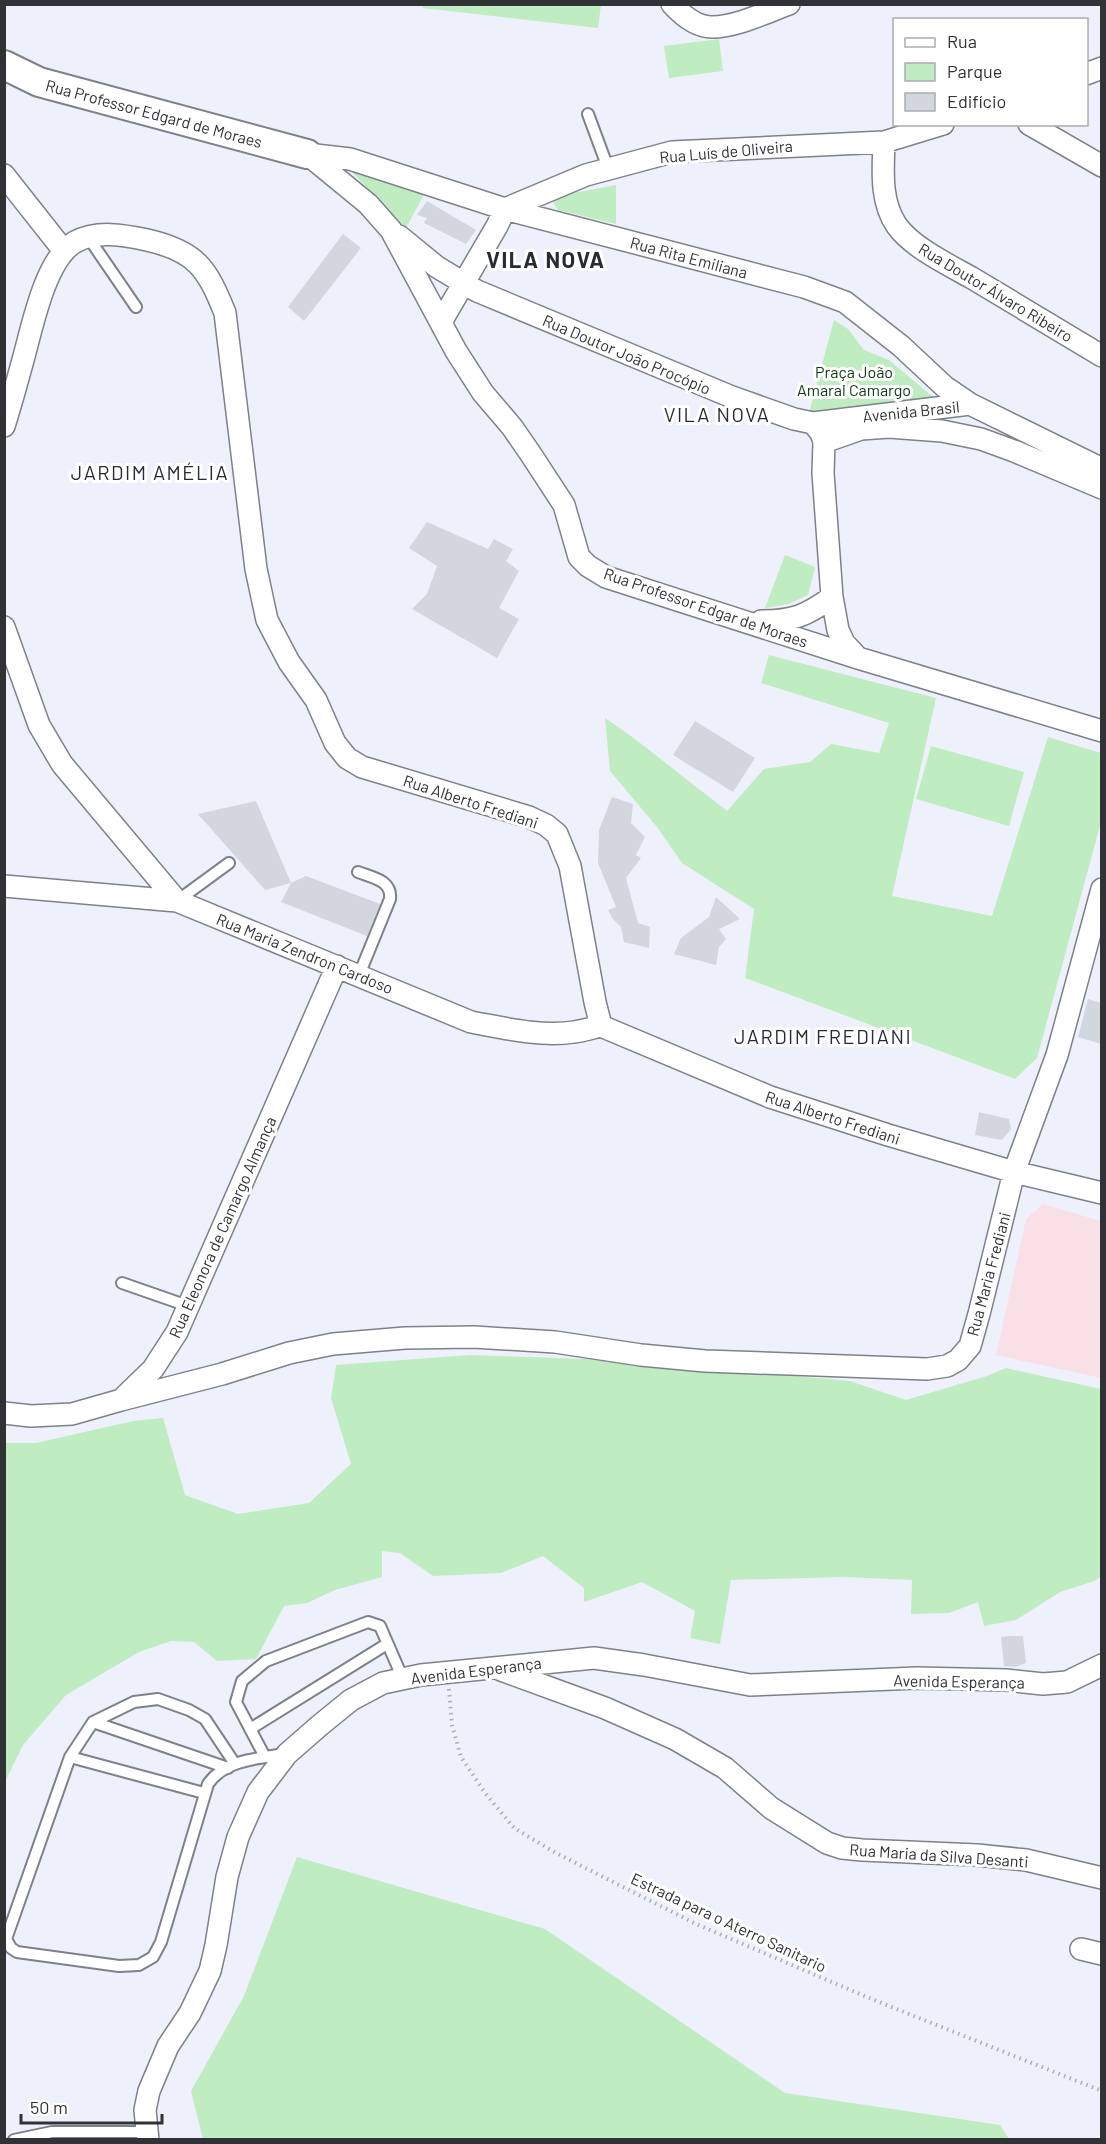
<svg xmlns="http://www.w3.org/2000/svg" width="1106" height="2144" font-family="Barlow,sans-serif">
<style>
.education{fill:#f9e0e7}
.green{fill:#c0ecc1}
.building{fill:#d2d6df}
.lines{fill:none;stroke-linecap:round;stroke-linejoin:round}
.lane-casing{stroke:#7e818a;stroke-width:14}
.street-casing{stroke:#7e818a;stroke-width:24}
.secondary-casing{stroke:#7e818a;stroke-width:32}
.path{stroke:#aaadb4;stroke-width:4;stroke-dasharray:1.5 4.5;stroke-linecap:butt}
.lane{stroke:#fff;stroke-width:10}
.street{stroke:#fff;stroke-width:21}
.secondary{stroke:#fff;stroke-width:28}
.labels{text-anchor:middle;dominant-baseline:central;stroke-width:6;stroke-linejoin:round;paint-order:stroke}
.street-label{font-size:16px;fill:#303235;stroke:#fff}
.park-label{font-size:16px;fill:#0d3a13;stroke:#fff}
.quarter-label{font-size:20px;letter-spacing:1.5px;fill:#282b32;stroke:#fff}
.district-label{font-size:22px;font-weight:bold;letter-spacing:1.5px;fill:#282b32;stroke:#fff}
</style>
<rect width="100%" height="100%" fill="#eef1fb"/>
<path class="education" d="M1043 1204 1101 1221V1378L996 1355 1026 1219Z"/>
<path class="green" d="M423 5 601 4V5L598 28 423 8Z
M719 39 723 71 669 78 664 46Z
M346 166 426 191 406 228Z
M616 185V224L558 210 553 202 557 196Z
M834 320 848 329 864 350 889 360 932 396V403L929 409 809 413Z
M785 555 815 567 808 595 789 604 765 608Z
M769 655 936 698 892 896 992 916 1048 737 1101 753V822L1037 1058 1015 1079 745 978 754 909 682 863 657 827 610 771 605 718 635 739 727 811 764 769 810 762 831 744 879 753 889 723 761 683Z
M931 746 1024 772 1009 826 916 799Z
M470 1355 612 1360 850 1381 906 1400 987 1376 1006 1368 1101 1389V1577L1094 1581 1060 1592 1016 1620 984 1626 978 1602 949 1613 911 1614 912 1580 844 1577 731 1580 720 1644 690 1638 695 1611 642 1582 584 1602V1588L543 1556 501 1573 433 1576 400 1553 382 1551V1577L335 1590 307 1603 284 1606 256 1659 217 1661 194 1642 171 1641 139 1652 66 1695 23 1745 5 1782V1443H36L133 1421 163 1418 185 1495 238 1514 309 1503 351 1464 331 1398 336 1365Z
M297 1857 545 1929 785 2093 1000 2125 1009 2139H203L191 2091 244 1996Z"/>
<path class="building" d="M427 201 476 230 466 244 424 223 427 218 417 215Z
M343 234 361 248 304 321 288 307Z
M427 522 488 549 494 539 513 549 506 561 519 571 499 608 519 619 497 658 412 609 427 594 437 566 409 548Z
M695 721 755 758 733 792 673 755Z
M612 797 633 804 631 823 645 837 636 855 641 858 626 878 638 923 650 927 649 948 624 942 621 927 613 919 608 910 616 907 598 863 599 830Z
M256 801 291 883 265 890 198 814Z
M306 876 380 904 367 936 281 902 291 883Z
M716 897 740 919 719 929 726 939 719 947 716 965 674 954 681 938 709 917Z
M1088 999 1101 1003V1044L1078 1037Z
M979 1112 1009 1119 1011 1129 1002 1140 975 1135Z
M1008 1636H1023L1026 1663 1015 1667 1004 1666 1001 1637Z"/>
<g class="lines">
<defs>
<path id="lane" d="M588 114 608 168
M88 237 136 307
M358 872C373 878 392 880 390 899L359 975
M177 901 229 863
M122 1283 188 1306
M93 1722 228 1768
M250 1729 387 1644
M70 1757 204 1793
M265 1757 236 1702 242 1681 266 1661 368 1622 380 1626 403 1679
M235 1764 205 1719 189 1710 158 1699 134 1702 93 1722 70 1757 6 1939 11 1948 17 1952 119 1966 139 1965 153 1957 161 1942 208 1784C224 1760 259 1758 286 1754
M14 2140 52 2132H146"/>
<path id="street" d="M672 4C682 15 696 27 712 27 736 27 767 12 789 4
M1086 74 1102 68
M1029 124 1102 166
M884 142C883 170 880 202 897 226 913 248 949 265 972 278 1015 304 1058 330 1102 356
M307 154 368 204 391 230 456 351 483 393 512 427 530 453 564 505 579 557 588 566 606 577 858 658 1102 731
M307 154 350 159 505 209 804 287 845 302 901 346 945 387 970 404 1102 469
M4 175 64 251
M399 236 437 267 477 291 732 397 794 419 813 423 821 433 824 442 823 473 832 597 838 630 844 643 858 658
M441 322 497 226 505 209 586 175 672 152 884 142 943 124
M813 423 970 404
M4 426C11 404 17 382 23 360 32 328 45 259 75 242 97 230 124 235 147 240 196 251 207 268 225 313L256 569 267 620 289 662 316 700 335 743 347 758 362 767 529 817 546 825 557 834 570 866 595 1002 601 1026 770 1097 888 1135 1014 1172 1057 1055 1102 889
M824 442 861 429 889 427 942 431 981 439 1014 451 1102 488
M761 621C793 621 806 616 832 597
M4 627 39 725 62 764 177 901
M4 886 177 901 471 1022C504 1028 540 1037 574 1032 583 1031 592 1028 601 1026
M121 1400 222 1374 289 1353 333 1344 405 1338 474 1337 555 1342 641 1355 705 1361 927 1369 947 1366 958 1360 970 1346 979 1314 1014 1172 1102 1193
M4 1413 31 1416 72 1414 121 1400 153 1369 177 1332 337 966
M501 1670 605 1708 675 1739 725 1768 771 1808 827 1843 842 1848 862 1850 977 1855 1026 1860 1102 1878
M1081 1949 1102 1954
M148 2140 145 2110 149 2091 168 2046 190 2013 210 1971 216 1945 227 1877 238 1837 258 1792 287 1754 319 1726 351 1700 383 1683 421 1675 594 1658 644 1665 750 1685 917 1678 1006 1680 1043 1684 1067 1682 1102 1665"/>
<path id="secondary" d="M4 65 39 82 307 154"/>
</defs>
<use href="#lane" class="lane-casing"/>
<use href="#street" class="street-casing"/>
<use href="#secondary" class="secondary-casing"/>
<path class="path" d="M449 1689 452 1725 461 1757 485 1793 514 1828 556 1853 696 1924 874 2000 1102 2091"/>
<use href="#lane" class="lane"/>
<use href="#street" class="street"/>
<use href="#secondary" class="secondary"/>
</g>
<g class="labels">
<g class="street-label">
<text transform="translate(154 113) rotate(15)">Rua Professor Edgard de Moraes</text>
<text transform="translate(726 151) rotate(-5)">Rua Luís de Oliveira</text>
<text transform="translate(689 257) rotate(15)">Rua Rita Emiliana</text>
<text transform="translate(996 292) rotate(31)">Rua Doutor Álvaro Ribeiro</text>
<text transform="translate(627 354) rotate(23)">Rua Doutor João Procópio</text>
<text transform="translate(911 411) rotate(-6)">Avenida Brasil</text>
<text transform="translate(706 607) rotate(19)">Rua Professor Edgar de Moraes</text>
<text transform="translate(471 801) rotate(18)">Rua Alberto Frediani</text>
<text transform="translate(305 953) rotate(22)">Rua Maria Zendron Cardoso</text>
<text transform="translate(833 1117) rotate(18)">Rua Alberto Frediani</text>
<text transform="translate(222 1227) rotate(-66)">Rua Eleonora de Camargo Almança</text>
<text transform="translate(988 1274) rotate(-75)">Rua Maria Frediani</text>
<text transform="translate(476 1670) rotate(-7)">Avenida Esperança</text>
<text transform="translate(959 1681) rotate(1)">Avenida Esperança</text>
<text transform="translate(939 1855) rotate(4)">Rua Maria da Silva Desanti</text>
<text transform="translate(729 1922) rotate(25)">Estrada para o Aterro Sanitario</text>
</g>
<g class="park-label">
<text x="854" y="371">Praça João<tspan x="854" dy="18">Amaral Camargo</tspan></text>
</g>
<g class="quarter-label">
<text x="717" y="414">VILA NOVA</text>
<text x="150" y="472">JARDIM AMÉLIA</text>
<text x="823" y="1036">JARDIM FREDIANI</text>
</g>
<g class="district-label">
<text x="546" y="259">VILA NOVA</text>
</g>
</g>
<rect width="1106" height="2144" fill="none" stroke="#303235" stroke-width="12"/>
<rect x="893" y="18" width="195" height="108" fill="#ffffff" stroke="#acadae" stroke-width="1.5"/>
<rect x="905" y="38" width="30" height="9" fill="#ffffff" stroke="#acadae" stroke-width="1.5"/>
<text x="947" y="48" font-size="18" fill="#303235">Rua</text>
<rect x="905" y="63" width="30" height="18" fill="#c0ecc1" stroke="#acadae" stroke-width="1.5"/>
<text x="947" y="78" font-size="18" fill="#303235">Parque</text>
<rect x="905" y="93" width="30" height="18" fill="#d2d6df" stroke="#acadae" stroke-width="1.5"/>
<text x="947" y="108" font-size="18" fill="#303235">Edifício</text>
<path d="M21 2114v9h141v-9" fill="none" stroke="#303235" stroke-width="3"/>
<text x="30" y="2114" font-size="18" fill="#303235" stroke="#ffffff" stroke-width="4.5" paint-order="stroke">50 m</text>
</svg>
